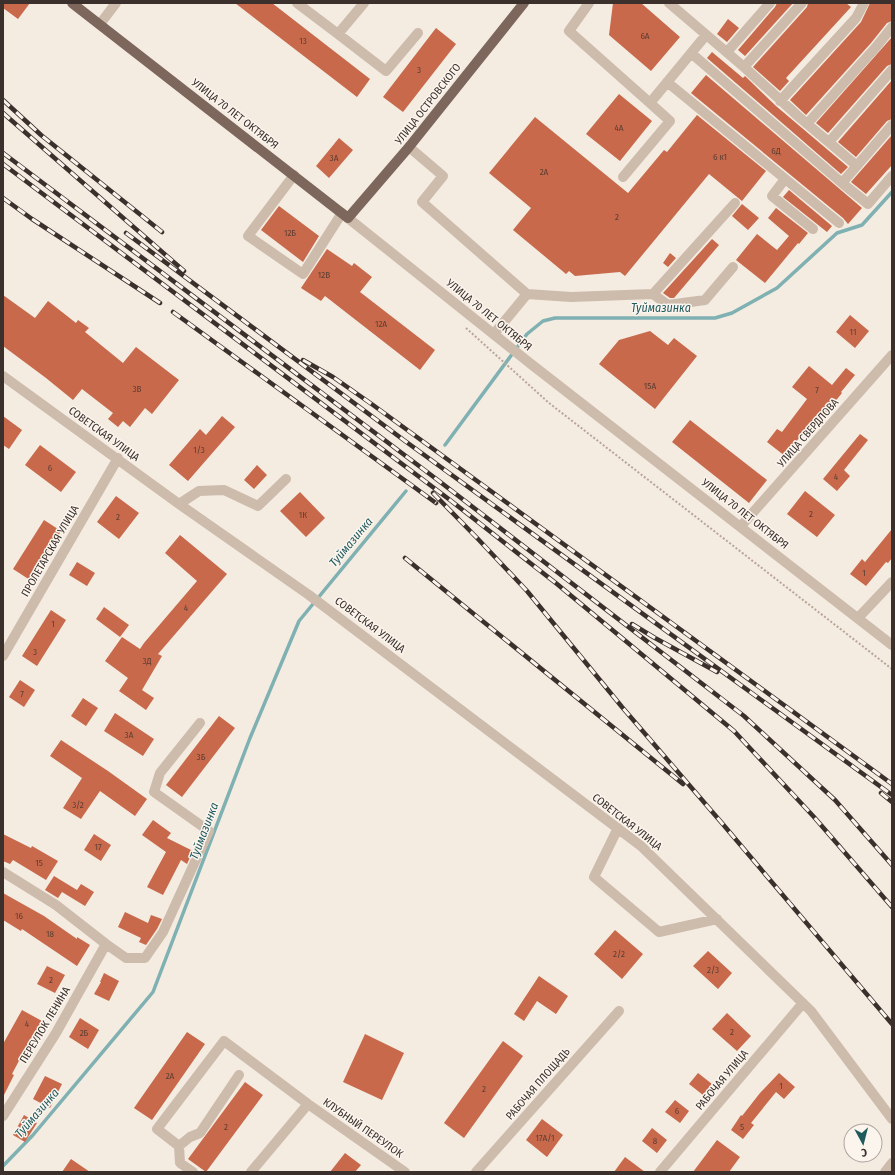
<svg xmlns="http://www.w3.org/2000/svg" width="895" height="1175" font-family="'Fira Sans Condensed',sans-serif">
<style>
.lines{fill:none;stroke-linecap:round;stroke-linejoin:round}
.stream{stroke:#7fb0b2;stroke-width:3.5}
.building{fill:#c8694b}
.path{stroke:#b9a596;stroke-width:2;stroke-dasharray:2 2;stroke-linecap:butt}
.minor{stroke:#cdbbac;stroke-width:10}
.major{stroke:#7d675c;stroke-width:10}
.rail-casing{stroke:#3b302b;stroke-width:4.5}
.rail{stroke:#fbf5ee;stroke-width:3;stroke-dasharray:9;stroke-linecap:butt}
.labels{text-anchor:middle;dominant-baseline:central;stroke-width:3;stroke-linejoin:round;paint-order:stroke}
.number-label{font-size:9px;fill:#5e3e33}
.street-label{font-size:11px;fill:#3b302b;stroke:#fbf5ee}
.water-label{font-size:12px;font-style:italic;fill:#1f5a5e;stroke:#fbf5ee}
</style>
<rect width="100%" height="100%" fill="#f4ebe1"/>
<g class="lines">
<path class="stream" d="M445 445 527 334 543 321 555 318H715L732 313 777 288 837 233 862 225 892 192
M3 1166 33 1135 153 992 250 738 299 621 406 491"/>
</g>
<path class="building" d="M3 3H30L18 19 3 8Z
M235 3H272L370 79 357 97Z
M613 3H641L680 37 651 71 609 35Z
M777 3H793L745 56 738 50 775 7Z
M808 3H846L851 7 786 78 789 81 780 91 753 67 807 7Z
M870 3H892V21L887 23 871 43 806 115 790 100 861 22Z
M728 19 739 28 727 42 717 34Z
M436 28 456 44 403 112 383 97Z
M892 37V64L887 66 828 133 816 123Z
M712 52 743 78 745 76 776 106 848 167 841 174 707 58Z
M706 75 862 208 848 224 843 218 691 93Z
M892 80V119L887 121 856 157 838 142Z
M619 94 652 121 620 161 586 134Z
M697 115 766 171 742 201 709 174 625 276 620 272 575 276 569 271 566 274 513 230 531 208 489 173 535 117 628 193 664 150 667 152Z
M892 135V165L866 194 851 182Z
M339 138 353 150 329 178 316 166Z
M789 190 832 226 827 232 783 197Z
M742 204 759 218 748 230 732 216Z
M279 206 319 236 303 262 261 230Z
M776 208 808 233 799 244 798 243 765 283 736 260 757 234 777 250 789 236 768 218Z
M712 239 719 245 674 298H670L663 293Z
M327 249 352 266 354 263 372 277 360 292 435 350 420 370 325 296 321 301 301 288Z
M670 253 676 258 668 267 663 263Z
M3 295 35 318 48 301 76 323 78 320 89 328 85 332 123 363 136 347 179 380 152 414 145 408 130 427 123 421 118 427 108 419 113 413 82 389 73 400 46 378 3 346Z
M850 315 869 331 855 348 836 332Z
M650 331 668 345 674 338 697 356 655 409 599 364 619 340Z
M809 366 832 385 846 368 855 375 841 392 842 393 825 414 822 411 805 434 803 433 785 456 767 442 777 429 782 432 807 399 792 387Z
M3 416 22 430 9 449 3 445Z
M222 416 235 427 188 481 169 465 200 429 206 435Z
M690 420 767 480 749 503 672 442Z
M860 434 868 440 844 470 850 476 837 491 823 479Z
M40 445 76 472 61 492 25 465Z
M257 465 267 475 254 489 244 480Z
M805 491 835 515 817 537 787 514Z
M300 492 325 518 306 537 280 511Z
M116 496 139 513 119 539 97 522Z
M44 520 61 531 30 580 13 569Z
M892 529V558L888 563 886 562 866 586 850 574 862 559 865 562Z
M180 535 227 574 158 654 162 656 142 690 154 698 146 710 119 691 128 678 105 661 122 637 140 649 144 643 197 581 165 553Z
M77 562 95 573 87 586 69 575Z
M104 607 129 625 120 637 96 619Z
M51 610 66 620 37 666 22 656Z
M20 680 35 690 24 707 9 697Z
M83 698 98 708 86 726 71 716Z
M115 713 154 739 143 756 104 731Z
M219 716 235 728 182 797 166 785Z
M61 740 108 771 147 799 135 816 100 791 81 819 63 808 82 778 50 756Z
M153 820 171 833 167 838 193 851 187 864 181 860 163 895 147 887 166 852 142 835Z
M3 834 31 848 32 846 58 861 46 880 13 860 10 864 3 861Z
M94 834 111 845 101 861 84 850Z
M54 876 77 890 81 884 94 892 85 906 62 892 58 898 45 890Z
M3 893 44 916 77 939V937L90 945 77 966 22 929 21 931 3 920Z
M125 912 148 923 151 915 162 919 157 929 146 945 139 942 141 938 118 927Z
M615 930 643 954 622 979 594 954Z
M708 951 732 973 718 989 693 966Z
M47 966 65 975 55 993 37 984Z
M104 973 119 981 109 1001 94 994 101 982H100Z
M539 976 568 996 556 1014 537 1001 524 1021 514 1014Z
M22 1010 42 1021 32 1038H31L12 1074 14 1075 3 1097V1044Z
M727 1013 751 1036 737 1051 712 1029Z
M80 1018 99 1030 88 1049 69 1037Z
M187 1032 205 1044 152 1120 134 1108Z
M365 1034 404 1053 382 1100 343 1082Z
M503 1041 523 1056 464 1138 444 1123Z
M698 1073 712 1084 703 1095 689 1084Z
M779 1073 795 1087 784 1099 776 1092 751 1123 754 1125 743 1139 731 1130 741 1115 742 1116 760 1093Z
M45 1076 62 1084 50 1108 33 1099Z
M245 1082 263 1095 206 1172 188 1159Z
M675 1100 689 1111 680 1123 665 1112Z
M24 1115 37 1123 25 1142 13 1135Z
M542 1119 563 1135 547 1157 526 1140Z
M652 1128 667 1140 657 1153 642 1141Z
M717 1140 740 1157 729 1172H693Z
M345 1153 361 1165 355 1172H330Z
M625 1157 645 1172H614Z
M71 1159 90 1172H62Z"/>
<g class="lines">
<path class="path" d="M466 328 549 403 892 669"/>
<path class="minor" d="M297 3 338 34 364 3
M589 3 569 31 650 103 706 35
M669 3 744 67 799 117 857 166
M100 24 116 3
M338 34 386 71 418 33
M727 52 770 3
M691 53 842 183
M744 67 802 3
M667 82 839 223
M780 101 856 18 864 3
M807 124 876 47 892 27
M892 125 842 183 868 204 892 176
M829 142 892 70
M409 147 443 176 422 202 527 294 494 334
M294 175 248 236 303 274 342 213
M623 177 670 121 650 103
M785 179 772 196 813 229
M348 218 531 364 892 645
M527 294 571 297 653 294 735 203
M653 294 668 305 705 300 733 267
M3 376 179 504 309 595 641 846 811 1011 892 1119
M179 504 199 491 224 490 258 506 286 479
M741 526 892 355
M858 618 892 582
M3 656 118 458
M618 828 594 877 659 932 717 919
M3 872 56 905 106 944 126 958H145L163 932 209 831 154 792 160 773 200 723
M3 1116 56 1033 106 944
M179 1146 190 1137 200 1133 239 1075
M193 1172 180 1163 179 1146 157 1129 224 1041 308 1104 405 1172
M251 1172 308 1104
M476 1172 619 1011
M660 1172 803 1003
M885 1172 892 1163"/>
<path class="major" d="M72 3 348 218 409 147 524 3"/>
<defs>
<path id="rail" d="M3 100 41 135 162 232
M3 113 184 271
M3 153 439 481 744 716 835 800 892 865
M3 164 450 500 557 584 734 731 814 817 892 907
M3 198 32 219 160 303
M126 233 405 441 892 795
M173 312 436 503
M303 360 333 377 373 405 892 784
M433 493 478 539 527 591 622 707 721 822 892 1024
M405 558 683 784
M632 624 655 638 717 672
M881 793 892 802"/>
</defs>
<use href="#rail" class="rail-casing"/>
<use href="#rail" class="rail"/>
</g>
<g class="labels">
<g class="number-label">
<text x="645" y="36">6А</text>
<text x="303" y="41">13</text>
<text x="419" y="70">3</text>
<text x="619" y="128">4А</text>
<text x="776" y="151">6Д</text>
<text x="720" y="157">6 к1</text>
<text x="334" y="158">3А</text>
<text x="544" y="172">2А</text>
<text x="617" y="217">2</text>
<text x="290" y="233">12Б</text>
<text x="324" y="275">12В</text>
<text x="381" y="324">12А</text>
<text x="853" y="332">11</text>
<text x="650" y="386">15А</text>
<text x="137" y="389">3В</text>
<text x="817" y="390">7</text>
<text x="199" y="450">1/3</text>
<text x="50" y="468">6</text>
<text x="836" y="477">4</text>
<text x="811" y="514">2</text>
<text x="303" y="515">1К</text>
<text x="118" y="517">2</text>
<text x="864" y="573">1</text>
<text x="186" y="608">4</text>
<text x="53" y="624">1</text>
<text x="35" y="652">3</text>
<text x="147" y="661">3Д</text>
<text x="22" y="694">7</text>
<text x="129" y="735">3А</text>
<text x="201" y="757">3Б</text>
<text x="78" y="805">3/2</text>
<text x="98" y="847">17</text>
<text x="39" y="863">15</text>
<text x="19" y="916">16</text>
<text x="50" y="934">18</text>
<text x="619" y="954">2/2</text>
<text x="713" y="970">2/3</text>
<text x="51" y="980">2</text>
<text x="27" y="1024">4</text>
<text x="732" y="1032">2</text>
<text x="84" y="1033">2Б</text>
<text x="170" y="1076">2А</text>
<text x="781" y="1086">1</text>
<text x="484" y="1089">2</text>
<text x="677" y="1111">6</text>
<text x="226" y="1127">2</text>
<text x="742" y="1127">5</text>
<text x="545" y="1138">17А/1</text>
<text x="655" y="1141">8</text>
</g>
<g class="street-label">
<text transform="translate(428 104) rotate(-52)">УЛИЦА ОСТРОВСКОГО</text>
<text transform="translate(235 114) rotate(38)">УЛИЦА 70 ЛЕТ ОКТЯБРЯ</text>
<text transform="translate(489 315) rotate(39)">УЛИЦА 70 ЛЕТ ОКТЯБРЯ</text>
<text transform="translate(808 433) rotate(-49)">УЛИЦА СВЕРДЛОВА</text>
<text transform="translate(104 434) rotate(36)">СОВЕТСКАЯ УЛИЦА</text>
<text transform="translate(745 514) rotate(38)">УЛИЦА 70 ЛЕТ ОКТЯБРЯ</text>
<text transform="translate(50 551) rotate(-60)">ПРОЛЕТАРСКАЯ УЛИЦА</text>
<text transform="translate(370 625) rotate(37)">СОВЕТСКАЯ УЛИЦА</text>
<text transform="translate(627 822) rotate(38)">СОВЕТСКАЯ УЛИЦА</text>
<text transform="translate(45 1025) rotate(-59)">ПЕРЕУЛОК ЛЕНИНА</text>
<text transform="translate(722 1080) rotate(-50)">РАБОЧАЯ УЛИЦА</text>
<text transform="translate(538 1084) rotate(-49)">РАБОЧАЯ ПЛОЩАДЬ</text>
<text transform="translate(363 1128) rotate(35)">КЛУБНЫЙ ПЕРЕУЛОК</text>
</g>
<g class="water-label">
<text x="661" y="308">Туймазинка</text>
<text transform="translate(351 542) rotate(-50)">Туймазинка</text>
<text transform="translate(204 831) rotate(-69)">Туймазинка</text>
<text transform="translate(37 1113) rotate(-49)">Туймазинка</text>
</g>
</g>
<rect width="895" height="1175" fill="none" stroke="#3b302b" stroke-width="8"/>
<g transform="translate(863 1143) rotate(173)"><circle r="19" fill="#fbf5ee" stroke="#aea6a0"/>
<path d="M0-3L7 15L0 10L-7 15Z" fill="#1f5a5e"/>
<text y="-6" font-size="11" font-weight="bold" text-anchor="middle" fill="#3b302b">С</text>
</g>
</svg>
